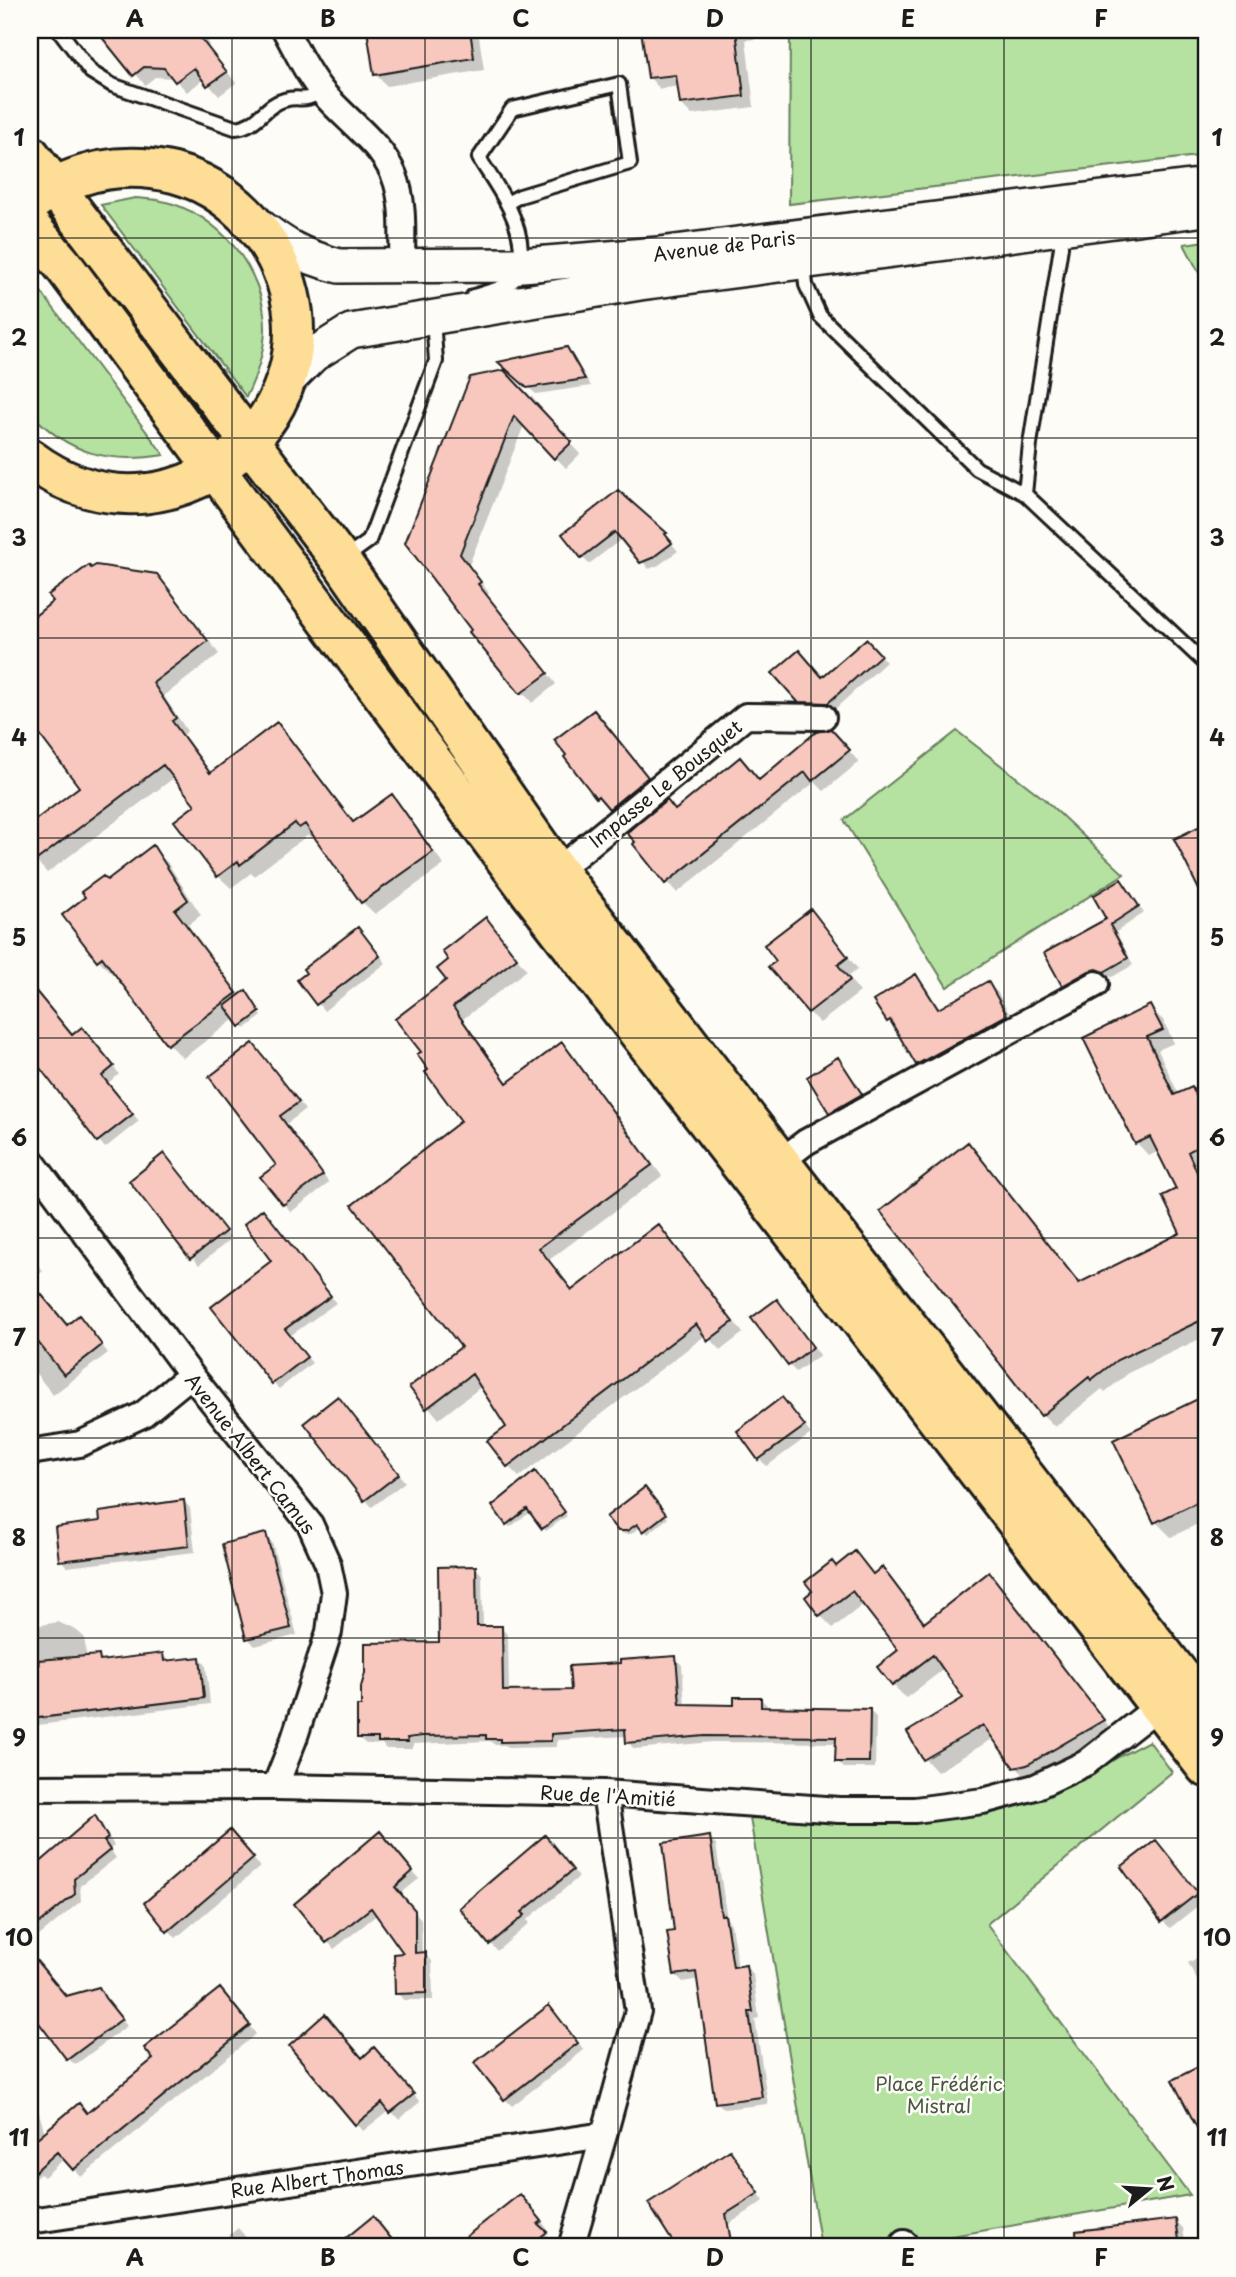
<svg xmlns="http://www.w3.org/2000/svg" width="1236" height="2277" font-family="'Playpen Sans',sans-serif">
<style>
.green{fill:#b5e2a1;stroke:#687f5e;stroke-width:2}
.shadow{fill:#0003}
.building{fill:#f8c8bf;stroke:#1c1c1c;stroke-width:2}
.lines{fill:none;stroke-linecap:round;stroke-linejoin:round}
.lane-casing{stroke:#1c1c1c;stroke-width:18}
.street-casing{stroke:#1c1c1c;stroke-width:30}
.secondary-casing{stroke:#1c1c1c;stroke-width:38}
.primary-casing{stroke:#1c1c1c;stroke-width:44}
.lane{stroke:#fdfcf7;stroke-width:12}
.street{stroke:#fdfcf7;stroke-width:24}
.secondary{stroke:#fdfcf7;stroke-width:33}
.primary{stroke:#fede96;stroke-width:38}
.grid{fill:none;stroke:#1c1c1c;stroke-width:2;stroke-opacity:0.55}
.labels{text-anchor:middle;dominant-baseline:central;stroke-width:5;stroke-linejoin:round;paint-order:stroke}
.street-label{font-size:19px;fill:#1c1c1c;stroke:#fdfcf7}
.park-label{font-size:19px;fill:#4a5744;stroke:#fdfcf7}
.neatline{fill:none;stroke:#1c1c1c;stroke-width:2.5}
.grid-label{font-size:23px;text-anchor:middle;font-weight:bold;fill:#1c1c1c}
</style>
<rect width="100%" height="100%" fill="#fdfcf7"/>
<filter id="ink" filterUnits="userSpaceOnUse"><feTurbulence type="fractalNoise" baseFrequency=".0143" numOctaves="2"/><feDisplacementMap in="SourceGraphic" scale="14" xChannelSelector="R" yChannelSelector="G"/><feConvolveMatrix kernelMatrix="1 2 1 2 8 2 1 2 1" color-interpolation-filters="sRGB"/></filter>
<g filter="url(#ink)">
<path class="green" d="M790 30H1206V155L789 204Z
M135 198C144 199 154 199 162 201 219 213 266 271 265 330 264 354 257 375 246 397L101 205Z
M1206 241V286L1184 244Z
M30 277 164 455C109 464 68 454 30 412Z
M957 731 1043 798 1124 874 947 987 844 820Z
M1149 1741 1172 1772 987 1924 1190 2195 888 2247H821L750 1818 902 1824 1031 1803Z"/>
<path class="shadow" d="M99 30H200L208 41 209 48 236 83 219 96 204 79 187 92 174 78 155 77 145 85Z
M369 30H478L484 70 387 86 376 75Z
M643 30H754L755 39 746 40 754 107 692 115 681 104 679 86 660 89 650 78Z
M567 349 574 357 591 386 536 394 508 370Z
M514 383 580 454 566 468 524 425 469 565 489 593 487 595 556 684 532 703 471 632 473 630 407 543Z
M618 493 673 541 671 543 678 551 659 565 649 569 623 538 589 564 582 557Z
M92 570 156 576 170 589 219 654 164 696 187 731 184 735 212 774 276 724 289 737 355 823 392 796 404 809 444 865 375 914 362 902 316 837 313 839 308 835 254 876 251 873 231 888 218 876 197 806 175 777 47 873 30 854V826L81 787 30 719V622Z
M866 641 886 662 835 709 806 708 799 701Z
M594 712 654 785 617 816 598 797 566 757Z
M841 742 859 762 824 791 815 782 677 893 636 844 676 812 760 781Z
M152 848 167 862 201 915 188 925 241 996 249 995 262 1016 245 1029 236 1018 183 1058 169 1044 115 972 112 974 98 959 107 882Z
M1121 881 1144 913 1116 932 1133 965 1112 977 1105 975 1096 977 1070 991 1063 985 1109 920Z
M811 912 858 969 848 977 860 992 820 1023 809 1012 779 962Z
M486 920 527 970 463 1019 509 1084 562 1045 573 1056 662 1176 549 1260 574 1292 658 1227 669 1237 743 1333 721 1350 706 1335 519 1477 508 1466V1427L482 1386 439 1419 412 1387 463 1347 464 1122 431 1070 423 1052 448 980Z
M365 936 386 963 324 1011 299 980Z
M916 976 926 987 940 1009 988 983 998 993 1016 1026 928 1074 917 1064 899 1031 888 1021Z
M30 984 73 1037 89 1036 119 1074 108 1083 139 1121 105 1148 30 1053Z
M1150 1008 1163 1020 1174 1043 1158 1050 1179 1095 1192 1089 1206 1106V1336L1130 1372 1105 1392 1102 1389 1055 1427 1042 1414 968 1145 980 1157 1081 1284 1182 1233 1178 1190 1159 1151 1149 1156 1137 1143 1085 1039Z
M260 1052 305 1110 286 1124 329 1183 291 1212 262 1177 278 1165Z
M838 1059 868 1102 837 1118 830 1111Z
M171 1163 231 1239 199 1265 131 1181Z
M269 1217 336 1303 290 1336 312 1363 279 1389 273 1383V1261Z
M30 1254 43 1271 31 1281 68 1327 86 1325 108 1353 53 1395 30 1366Z
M784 1309 820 1355 796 1372 789 1365Z
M1206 1397V1520L1171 1537 1156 1522 1115 1441Z
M345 1406 405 1482 372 1507 365 1499Z
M789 1407 811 1434 767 1466 759 1459Z
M538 1477 567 1516 546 1531 531 1512 510 1527 507 1524Z
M648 1492 668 1518 648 1534 641 1526 631 1534H623L619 1530Z
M184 1501 190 1508 195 1552 67 1567 61 1560Z
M265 1535 272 1542 297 1635 255 1646 248 1638Z
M855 1553 874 1575 882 1569 894 1582 926 1623 988 1574 1001 1587 1115 1734 1029 1780 1016 1767 994 1738 937 1772 925 1759 966 1699 944 1669 906 1698 893 1685 900 1650 864 1604 833 1628 820 1615 836 1568Z
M476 1568 482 1575 483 1628H501L508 1635 509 1693 573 1691 675 1658 682 1665 685 1706 735 1707 760 1698 767 1705V1709L869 1710 876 1717 875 1768H844L837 1761V1743L713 1742 634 1749 628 1742 627 1736 557 1740V1747L509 1748 505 1745H495L490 1741 413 1744V1749H386L382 1744H366L359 1738 363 1708 441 1643Z
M58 1622 76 1630 84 1637 87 1658 98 1657 104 1663 163 1655 169 1662 200 1658 206 1665 210 1704 30 1726V1627Z
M95 1817 102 1824 114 1846 110 1849 116 1858 80 1886 81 1901 32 1942 30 1940V1873Z
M709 1838 716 1845 727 1919 731 1924 738 1968 746 1967 753 1974 759 2018 755 2019 768 2104 724 2109 717 2102 699 1979 683 1982 676 1975V1933Z
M238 1840 260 1867 176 1938 146 1904Z
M386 1840 419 1879 400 1894 421 1919 422 1954H425L432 1961 433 2000H404L397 1993 407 1955 378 1914 334 1949 296 1904Z
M1156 1842 1204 1901 1170 1928 1163 1921Z
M551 1844 579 1877 527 1920 530 1923 497 1951 461 1908Z
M1206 1953V1997L1188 1963Z
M99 1989 127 2026 75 2065 69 2059Z
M227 1998 256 2034 81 2177 65 2158 44 2177 40 2174 30 2182V2094L36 2102 45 2134 88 2114Z
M556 2014 584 2050 512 2106 505 2099Z
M381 2056 420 2102 399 2119 390 2110 363 2131 356 2124 363 2060Z
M730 2152 764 2201 705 2240 700 2235 681 2247 674 2241Z
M520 2196 547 2228 543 2231 552 2240 543 2247H456Z
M1176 2221 1183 2228 1186 2247H1116L1113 2228Z
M238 2228 254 2247H215Z"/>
<path class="building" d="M96 30H194L227 72 207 86 194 68 175 82 164 68 144 67 133 76Z
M367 30H470L474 58 374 75Z
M641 30H736L744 96 680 104 676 75 648 78Z
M567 347 585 379 527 388 498 362Z
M504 370 572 442 554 459 514 416 460 554 481 582 478 584 548 673 520 694 469 632 471 630 405 543 470 377Z
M618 490 667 533 665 534 672 543 652 558 640 563 615 532 581 558 562 534Z
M89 565 91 568 96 565 157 574 208 641 153 683 176 718 172 721 210 773 277 722 353 822 392 794 433 852 361 903 305 824 299 828 295 823 240 865 238 861 217 877 174 821 195 805 163 765 30 865V824L79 787 30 722V620L53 601 48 595Z
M866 639 881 655 828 703 798 702 772 673 799 650 822 677Z
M594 710 648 777 609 809 598 796 596 798 564 757 566 755 554 740Z
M831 729 850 750 812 781 805 772 665 884 633 844 635 842 627 833 667 800 675 810 740 757 759 780 816 732Z
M1206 823V904L1174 839Z
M153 845 188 900 175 910 237 993 167 1045 102 957 97 961 62 915 85 897 81 892 103 876 107 880Z
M1121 879 1139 906 1110 925 1128 958 1104 972 1097 969 1089 971 1062 986 1044 953 1106 919 1093 896Z
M811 909 848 957 838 965 850 980 808 1013 768 967 776 961 764 945Z
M486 917 517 958 453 1007 507 1083 562 1042 652 1165 539 1248 572 1290 658 1224 733 1322 708 1341 696 1324 507 1467 487 1441 506 1427 472 1374 426 1409 409 1387 461 1347 352 1205 461 1121 425 1072 428 1070 417 1054 421 1052 395 1019 446 980 437 969 448 960 442 951Z
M358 927 380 956 316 1005 297 980 306 973 303 969Z
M916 974 938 1009 988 981 1007 1015 916 1065 890 1020 887 1022 873 1001Z
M30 984 72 1035 82 1027 114 1066 102 1076 133 1114 97 1142 30 1055Z
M246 990 260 1012 240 1027 225 1006Z
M1150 1005 1163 1030 1147 1037 1174 1095 1192 1087 1206 1117V1142L1188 1152 1206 1192V1318L1117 1360 1091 1380 1089 1377 1041 1416 880 1211 968 1142 1079 1283 1180 1233 1162 1196 1176 1189 1150 1137 1135 1144 1083 1038Z
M253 1043 299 1102 280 1116 323 1175 283 1205 260 1177 276 1165 209 1077Z
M838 1057 862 1094 829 1113 807 1077Z
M164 1153 226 1231 190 1259 129 1181Z
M263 1209 331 1296 285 1329 307 1357 272 1384 211 1307 271 1261 244 1224Z
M30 1281 67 1325 79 1315 102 1345 64 1375 30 1332Z
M777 1299 813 1347 788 1366 751 1318Z
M1206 1395V1498L1154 1523 1113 1440Z
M338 1396 399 1474 364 1501 304 1423Z
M782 1397 805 1426 758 1460 737 1431Z
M535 1471 565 1512 542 1529 527 1509 506 1525 492 1506Z
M645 1487 666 1514 643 1532 637 1524 627 1531H618L606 1517Z
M184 1500 189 1546 59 1561 55 1527 100 1521 99 1512Z
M266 1533 291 1628 246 1639 222 1544Z
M855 1551 873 1574 882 1567 924 1623 989 1572 1104 1720 1027 1765 1014 1768 983 1725 923 1760 907 1732 963 1698 933 1655 892 1686 877 1667 898 1650 852 1591 819 1616 805 1597 812 1591 805 1582 832 1561 836 1566Z
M476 1566 477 1626H502L503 1691 571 1690 569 1666 620 1663V1660L676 1656 680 1704 734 1705V1697H761V1707L870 1709 869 1762H835L836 1737 705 1736 626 1743 625 1729 551 1734V1741L500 1742V1739H486V1735L422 1736 407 1738 408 1742H378V1738H357V1706H361V1687L365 1673V1643L439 1642 438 1567Z
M163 1653 164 1661 200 1657 204 1698 30 1719V1665L39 1664 38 1660 99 1655 100 1661Z
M95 1815 108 1838 104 1841 110 1850 74 1879 75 1894 30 1931V1871Z
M230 1830 254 1858 167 1932 144 1903Z
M380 1831 413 1871 395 1887 415 1910V1953L426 1952V1993L395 1994 394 1954 403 1953 371 1908 326 1943 294 1904Z
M545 1835 573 1870 522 1912 525 1915 489 1945 459 1908Z
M710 1836 721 1915H725L733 1967 746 1965 753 2012H749L753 2041 762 2097 715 2103 696 1972 674 1975 667 1932 674 1931 663 1843Z
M1156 1840 1198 1893 1161 1922 1121 1867Z
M30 1953 66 1996 99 1987 105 1998 122 2019 67 2060 30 2011Z
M220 1988 250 2025 73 2170 57 2152 30 2176V2144L79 2103 87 2113 153 2059 144 2048Z
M549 2005 578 2043 504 2100 474 2063Z
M325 2014 362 2058 374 2047 414 2094 390 2113 382 2103 355 2125 289 2046Z
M1206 2063V2145L1172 2080Z
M730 2150 759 2193 726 2214 732 2247H676L648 2203Z
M520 2194 542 2221 538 2224 547 2232 528 2247H453Z
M373 2216 398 2247H335Z
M1176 2219 1180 2247H1077L1076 2231Z"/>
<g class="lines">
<defs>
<path id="lane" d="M59 30 91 72 112 85 235 128C259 126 264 105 284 100 301 95 303 104 321 91
M804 264 806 285 820 316 977 469 1025 494 1206 664
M473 296C486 292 508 288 517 277 522 269 521 260 521 250 519 215 497 187 479 158L512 109 619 84 630 163 520 196 507 203
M1025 494 1030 444 1061 247V231
M344 559 369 541 436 361 433 319"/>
<path id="street" d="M285 30C297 51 308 76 324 94 347 121 380 142 394 175 405 202 402 237 402 266
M557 871 746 716 823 717
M30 1159 191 1375 310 1524 328 1564 334 1593 329 1632 294 1739 275 1787
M780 1162 806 1142 1096 984
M30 1452 80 1444 142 1415 191 1375
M30 1788 275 1787 605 1793 839 1810H915L983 1801 1035 1787 1086 1763 1159 1706
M30 2221 604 2135 638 2011 605 1793
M904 2243V2247
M571 2247 604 2135"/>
<path id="secondary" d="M253 221C283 245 301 256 339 266L522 265 659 254 1206 185
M286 382 313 355 351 331 640 283 1206 209"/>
<path id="primary" d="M30 155 341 561 557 871 780 1162 1206 1709
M30 226 63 265 530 892 1206 1767
M30 459C181 572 369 390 263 236 242 206 211 183 174 173 124 161 76 170 34 200"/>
</defs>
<use href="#lane" class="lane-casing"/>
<use href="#street" class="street-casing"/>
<use href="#secondary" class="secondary-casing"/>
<use href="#primary" class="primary-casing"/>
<use href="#lane" class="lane"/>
<use href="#street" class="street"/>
<use href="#secondary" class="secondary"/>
<use href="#primary" class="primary"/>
</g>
</g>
<path class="grid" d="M232 30V2247M425 30V2247M618 30V2247M811 30V2247M1004 30V2247M30 238H1206M30 438H1206M30 638H1206M30 838H1206M30 1038H1206M30 1238H1206M30 1438H1206M30 1638H1206M30 1838H1206M30 2038H1206"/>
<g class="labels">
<g class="street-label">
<text transform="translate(724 245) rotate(-7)">Avenue de Paris</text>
<text transform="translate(665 783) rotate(-39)">Impasse Le Bousquet</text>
<text transform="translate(251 1453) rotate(52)">Avenue Albert Camus</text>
<text transform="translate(608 1795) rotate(3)">Rue de l'Amitié</text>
<text transform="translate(317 2178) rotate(-8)">Rue Albert Thomas</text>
</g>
<g class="park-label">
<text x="939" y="2083">Place Frédéric<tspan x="939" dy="22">Mistral</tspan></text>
</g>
</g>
<rect width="1236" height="2277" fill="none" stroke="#fdfcf7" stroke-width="77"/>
<g transform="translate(1149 2189) rotate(72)" stroke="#fdfcf7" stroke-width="5" paint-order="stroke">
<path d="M0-5L12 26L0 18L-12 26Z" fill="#1c1c1c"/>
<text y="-10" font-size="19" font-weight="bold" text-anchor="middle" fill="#1c1c1c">N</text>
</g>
<rect x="38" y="38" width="1160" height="2200" class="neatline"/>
<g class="grid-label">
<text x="135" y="27">A</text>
<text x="328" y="27">B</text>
<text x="521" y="27">C</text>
<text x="715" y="27">D</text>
<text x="908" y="27">E</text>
<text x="1101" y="27">F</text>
<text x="19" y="146">1</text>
<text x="1217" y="146">1</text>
<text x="19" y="346">2</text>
<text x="1217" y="346">2</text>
<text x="19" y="546">3</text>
<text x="1217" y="546">3</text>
<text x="19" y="746">4</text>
<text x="1217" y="746">4</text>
<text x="19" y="946">5</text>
<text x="1217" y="946">5</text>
<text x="19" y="1146">6</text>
<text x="1217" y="1146">6</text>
<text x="19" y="1346">7</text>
<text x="1217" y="1346">7</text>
<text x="19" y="1546">8</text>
<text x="1217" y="1546">8</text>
<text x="19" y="1746">9</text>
<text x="1217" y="1746">9</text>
<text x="19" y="1946">10</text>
<text x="1217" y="1946">10</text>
<text x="19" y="2146">11</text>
<text x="1217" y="2146">11</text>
<text x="135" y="2266">A</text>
<text x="328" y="2266">B</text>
<text x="521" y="2266">C</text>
<text x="715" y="2266">D</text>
<text x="908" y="2266">E</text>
<text x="1101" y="2266">F</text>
</g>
</svg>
